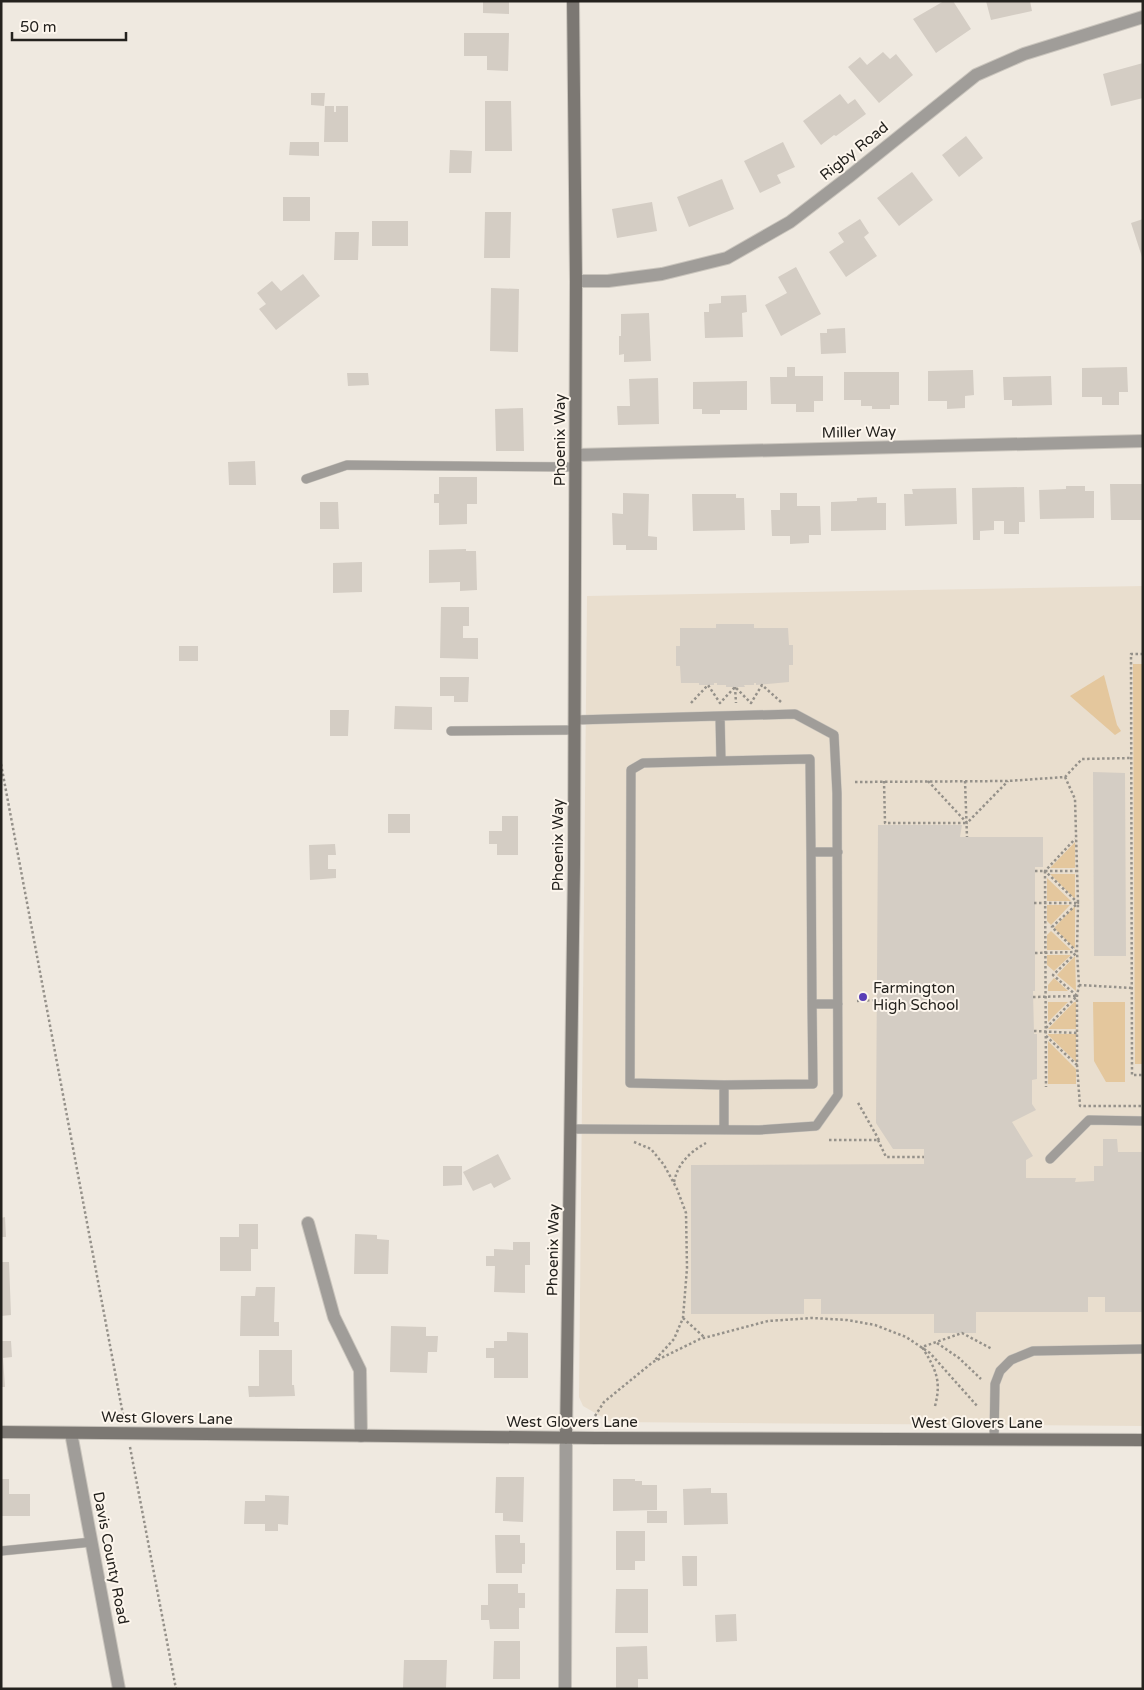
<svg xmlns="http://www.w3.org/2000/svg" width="1144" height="1690" font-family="'Varela Round',sans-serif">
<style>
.built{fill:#e9dece}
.green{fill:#e4c79d}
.building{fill:#d4cdc4}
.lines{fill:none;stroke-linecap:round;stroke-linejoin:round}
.lane-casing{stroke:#cac5bd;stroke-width:10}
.street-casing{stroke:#cac5bd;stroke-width:14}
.secondary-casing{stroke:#cac5bd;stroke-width:14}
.path{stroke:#95918a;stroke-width:2.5;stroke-dasharray:2.5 2.5;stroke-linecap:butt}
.lane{stroke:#a09d99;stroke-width:9}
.street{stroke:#a09d99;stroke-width:12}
.secondary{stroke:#7c7873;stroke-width:12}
.poi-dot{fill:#593eb6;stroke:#fdf6ed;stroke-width:2}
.labels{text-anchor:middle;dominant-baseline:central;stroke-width:4;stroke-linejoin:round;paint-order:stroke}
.street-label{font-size:15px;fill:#24221e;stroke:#fdf6ed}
.poi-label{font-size:15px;fill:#24221e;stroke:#fdf6ed;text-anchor:start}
</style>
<rect width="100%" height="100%" fill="#efe9e0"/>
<path class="built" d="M1143 586V1426L611 1422 583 1406 579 1397 587 596Z"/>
<path class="green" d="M1133 664H1143V1064H1135Z
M1104 675 1117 725 1121 731 1115 735 1070 696Z
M1075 842V868H1050Z
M1050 874H1075V899Z
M1047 878 1071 901H1047Z
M1047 905H1070L1051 925 1047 921Z
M1075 906V949L1054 928Z
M1051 931 1071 950H1047V935Z
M1047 955H1071L1054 971 1047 965Z
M1075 956 1076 991 1057 975Z
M1054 978 1068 991H1048V985Z
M1048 1002H1068L1048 1022Z
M1074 1002H1076V1029H1048Z
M1093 1002H1125V1082H1106L1094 1061Z
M1048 1034H1076V1062L1048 1035Z
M1048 1041 1076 1069V1084H1048Z"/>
<path class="building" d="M483 1H509V14L483 13Z
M944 1H953L971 29 936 53 913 19Z
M986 1H1030L1032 11 991 20Z
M464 33H509L508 71 487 70V56H464Z
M883 52 890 59 896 54 913 75 879 103 848 67 860 57 867 65Z
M1143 63V98L1111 106 1103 74Z
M311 93H325L324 106 311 105Z
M840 94 848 104 855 99 866 114 836 136 834 135 821 145 803 121Z
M485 101H511L512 151H485Z
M325 106H334V112H336V106H348V142H324Z
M966 136 983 158 959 177 942 155Z
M290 142H319V156L289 155Z
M783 142 795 167 777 175 781 183 760 193 744 161Z
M450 150 472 151 471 173H449Z
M912 172 933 200 899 226 877 198Z
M722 179 734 209 689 227 677 197Z
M283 197H310V221H283Z
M652 202 657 231 617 238 612 209Z
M485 212H511L510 258H484Z
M860 219 869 233 864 237 877 256 846 277 829 252 844 242 838 233Z
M1143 219V257H1142L1131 223Z
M372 221H408V246H372Z
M335 232H359L358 260H334Z
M796 267 821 314 781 336 765 305 787 293 778 277Z
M303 274 320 296 276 330 259 309 266 304 257 293 272 281 281 291Z
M491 288 519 289 518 352 490 351Z
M746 295 747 312 742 313 743 337 705 338 704 312H709V304L721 303V296Z
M649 313 651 361 624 362V354L619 355V336H621V314Z
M845 328 846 353 821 354 820 333H827V329Z
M787 367H795V376H823V401H814V412H796V404H771L770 377H787Z
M1127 367 1128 392H1119V405H1102V397H1082V368Z
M973 370 974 395 965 396V408L947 409V401H928V371Z
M844 372H899V405H890V409H872V406H861V400H844Z
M347 373H368L369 385 348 386Z
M1051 376 1052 405 1012 406V400H1004L1003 377Z
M658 378 659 424 618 425 617 406H630L629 379Z
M747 381V410H720V414H702V409H693V382Z
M523 408 524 451H496L495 409Z
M255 461 256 485H229L228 462Z
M439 477H477V504H467V524L439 525V503H434V494H439Z
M1110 484H1143V520H1111Z
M1066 486H1085V491H1094V518L1040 519 1039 490 1066 489Z
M1024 487 1025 522H1019V534H1004V521H994V530L980 531V540H973L972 488Z
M956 488 957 524 905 526 904 494H913L912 489Z
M623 493 649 494 648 536 657 537V550H626V545H613L612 513 623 514Z
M780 493H797V506H820L821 535H809V543L790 544V536H772L771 510H780Z
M692 494H736V498H744L745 530 693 531Z
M877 497V503H886V530L831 531V502L857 501V498Z
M320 502H338L339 529H320Z
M466 549V551H476L477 590 460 591V582L429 583V550Z
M362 562V592L333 593V563Z
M441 607H469V626H463V638H478V659L440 658Z
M716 624H754V628H788L789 645H793V665H789V682L756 685V683H754V685H744L745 687H726V685H717V683H714V685H699V683H681L680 666H676V646H680V628H716Z
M179 646H198V661H179Z
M440 677H469L468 702H454V696H440Z
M395 706 432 707V730L394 729Z
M330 710H349L348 736H330Z
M1093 772 1125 773 1126 956H1094Z
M388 814H410V833H388Z
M502 816H518V855H497V844H489V831H502Z
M878 825H962L960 837H1043V867H1035V991H1033L1034 1034H1037V1079L1032 1080V1104L1036 1110 1012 1122 1033 1156 1026 1160V1178H1076L1075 1182 1094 1181V1166H1103V1139H1117L1118 1152H1143V1312H1105V1297H1088V1312H976V1333H934V1314H821V1299H804V1314H691V1165L924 1164V1149H893L876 1123Z
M335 844 336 855H328V869H336V878L310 880 309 845Z
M498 1154 511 1179 494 1188 491 1183 473 1191 463 1172Z
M443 1166H462V1185L443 1186Z
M5 1217 6 1237H1V1218Z
M239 1224H258V1249H251V1271H220V1237H239Z
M355 1234 377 1235V1239L389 1240 388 1274H354Z
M513 1242H530V1265H525V1293L494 1292 495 1266H486V1256H494V1249L513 1250Z
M1 1262H9L11 1315 1 1316Z
M256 1287H275L274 1322H279V1336H240L241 1296H255Z
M391 1326 426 1327V1336H438L437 1352H428L427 1373 390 1372Z
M507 1332 528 1333V1378H494V1358H486V1348H494V1341H507Z
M1 1341H11L12 1357 3 1358 5 1387H1Z
M259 1350H292V1385H294L295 1396 249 1397 248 1386H259Z
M496 1477H524L523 1522 503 1521V1513H495Z
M1 1479H9V1494H30V1516H1Z
M613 1479H635V1481H642V1485H657V1510L613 1511Z
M711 1488V1493H727L728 1524 684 1525 683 1489Z
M265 1495 289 1496 288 1525 278 1524V1531H265V1524H244L245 1501H265Z
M647 1511H667V1523H647Z
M616 1531H645V1561H635V1570H616Z
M495 1535H520V1543H525V1564H522V1573H496Z
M682 1556H697V1586H683Z
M488 1584H518V1593H525V1608H519V1629H490L489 1620H481V1605H488Z
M616 1589H648V1633H615Z
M736 1614 737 1641 716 1642 715 1615Z
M494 1641H520V1679H493Z
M647 1646 648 1679H638V1688H616V1647Z
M404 1660H447L446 1688H403Z"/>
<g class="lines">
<defs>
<path id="lane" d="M306 479 347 465 576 467
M720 716 721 761 643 763 631 770 630 1083 724 1085V1130
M451 731 575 730
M721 761 810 759 811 852
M838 852H811L812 1004H838
M724 1085 813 1084 812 1004
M571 1129 759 1130 816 1126 838 1095 837 793 834 735 795 714 575 720
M1050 1159 1089 1120 1143 1121
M994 1440 995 1384 1000 1371 1011 1360 1033 1351 1143 1349
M1 1551 92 1542"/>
<path id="street" d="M576 281H608L662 274 727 258 790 222 850 176 976 75 1024 54 1143 17
M576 455 1143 441
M308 1223 334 1317 360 1370 361 1436
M71 1433 119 1689
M565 1689 566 1438"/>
<path id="secondary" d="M1 1432 596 1438 1143 1440
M566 1438 574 865 576 281 573 1"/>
</defs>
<use href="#lane" class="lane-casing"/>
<use href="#street" class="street-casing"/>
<use href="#secondary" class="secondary-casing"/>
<path class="path" d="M1143 654H1131L1132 1075H1143
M735 687 736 703
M691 703 708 685 720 703 735 687 751 703 762 685 781 702
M1 764 124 1420
M1065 777 1075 799 1078 903 1077 952 1079 985 1077 996V1065L1080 1106H1143
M884 781 885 823H967
M928 781 967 823 1008 781
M965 781 967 837
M855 782 1008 781 1065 777 1082 759 1131 758
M1035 871H1077
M1045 871 1046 1087
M1034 903H1076
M1035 953 1075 952
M1079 985 1132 988
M1033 997 1076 996
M857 1001 877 1000
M1046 1028 1077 996 1053 975 1077 952 1052 927 1078 903 1045 871 1075 839
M1034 1031 1077 1033
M1046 1036 1077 1065
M829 1140H879L857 1101
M878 1140 886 1157H924
M634 1142 651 1149 664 1165 677 1189 686 1213 687 1268 683 1318 674 1339 654 1361
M674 1182C678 1163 690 1152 706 1143
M683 1318 704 1337
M937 1343 959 1358 981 1379
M935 1406C942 1380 935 1368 922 1347L962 1333 992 1349
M595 1416 604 1402 653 1362 700 1339 768 1321 812 1318 847 1320 875 1325 906 1337 930 1353 978 1407
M130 1447 176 1689"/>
<use href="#lane" class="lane"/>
<use href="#street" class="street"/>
<use href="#secondary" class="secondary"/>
</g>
<circle class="poi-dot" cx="863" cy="997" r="5"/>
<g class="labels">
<g class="street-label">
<text transform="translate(854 151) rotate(-39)">Rigby Road</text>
<text transform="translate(859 432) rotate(-1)">Miller Way</text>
<text transform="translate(560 440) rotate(-90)">Phoenix Way</text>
<text transform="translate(558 845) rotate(-90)">Phoenix Way</text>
<text transform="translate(553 1250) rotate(-89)">Phoenix Way</text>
<text transform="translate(167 1418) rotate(1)">West Glovers Lane</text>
<text x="572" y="1422">West Glovers Lane</text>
<text x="977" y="1423">West Glovers Lane</text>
<text transform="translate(111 1558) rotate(79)">Davis County Road</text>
</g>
<g class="poi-label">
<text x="873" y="988">Farmington<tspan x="873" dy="17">High School</tspan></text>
</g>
</g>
<rect width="1144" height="1690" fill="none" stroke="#24221e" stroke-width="5"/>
<path d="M12 32v8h114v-8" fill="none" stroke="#24221e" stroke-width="2.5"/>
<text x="20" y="32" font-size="15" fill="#24221e" stroke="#fdf6ed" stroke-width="4" paint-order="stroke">50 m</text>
</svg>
